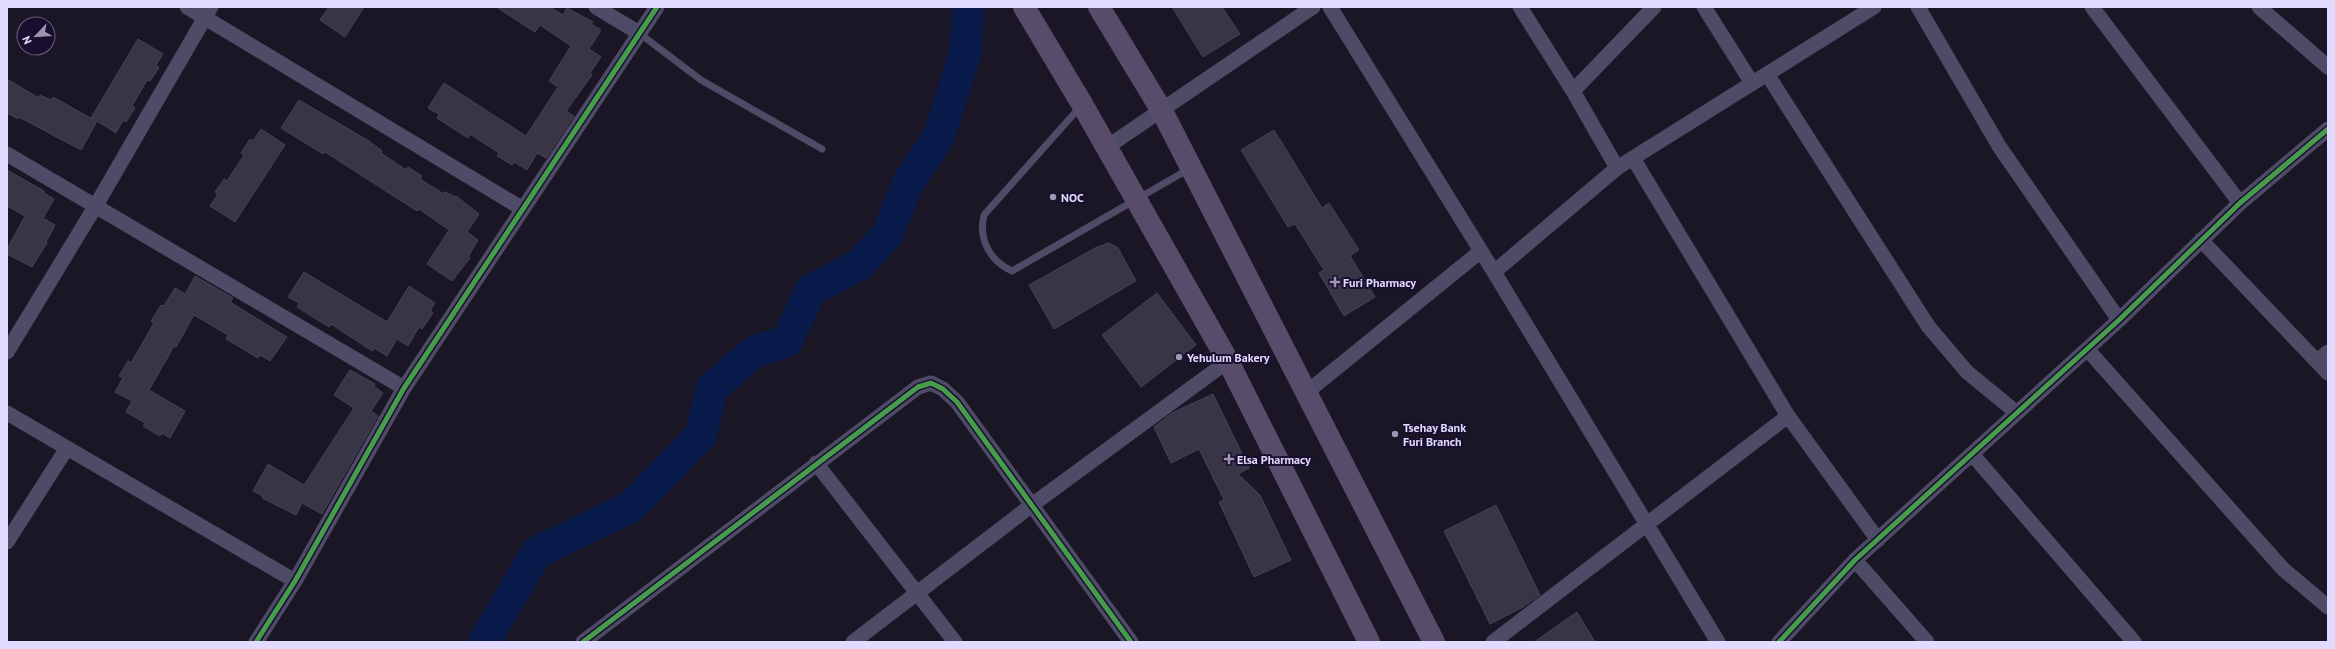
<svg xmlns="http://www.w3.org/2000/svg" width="2335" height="649" font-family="'PT Sans',sans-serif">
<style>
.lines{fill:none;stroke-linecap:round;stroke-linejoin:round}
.river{stroke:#091b4b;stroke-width:32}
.building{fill:#3a3447;stroke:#474159}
.lane{stroke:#4e4b67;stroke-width:7}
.street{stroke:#4e4b67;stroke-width:15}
.primary{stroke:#584c6b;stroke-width:22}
.cycleway-casing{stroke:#170f2d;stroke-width:8}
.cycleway{stroke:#469c4c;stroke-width:5}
.poi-dot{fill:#9c96b3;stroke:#170f2d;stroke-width:1.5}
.labels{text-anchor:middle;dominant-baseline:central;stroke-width:4;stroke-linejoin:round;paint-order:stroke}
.poi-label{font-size:12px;font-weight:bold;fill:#e2dbff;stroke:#170f2d;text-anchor:start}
</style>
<rect width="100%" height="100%" fill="#1a1626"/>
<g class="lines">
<path class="river" d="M484 642 537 552 631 507 701 435 712 388 754 352 787 341 811 290 859 265 887 235 909 181 939 136 966 50 968 7"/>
</g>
<path class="building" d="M329 7H364L345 37 320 20Z
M496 7H550L563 15 567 8 593 22 591 24 601 30 589 49 601 57 590 73 592 75 566 111 574 116 546 158 537 153 527 170 514 162 512 165 497 156 499 153 470 134 468 138 437 118 439 114 428 108 444 83 526 136 558 87 549 81 571 46 540 25 535 32Z
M1172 7H1222L1240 34 1203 57Z
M138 39 163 54 156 65 159 68 150 81 147 80 132 106 135 108 126 122 123 120 116 133 97 121 81 150 19 117 18 119 7 113V79L39 98 40 95 51 100 53 97 94 120 91 118Z
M299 100 369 141 382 151 381 153 406 170 408 167 422 176 420 179 444 194 445 192 455 197 456 196 479 214 467 232 478 240 468 257 470 258 452 281 427 264 449 230 419 209 417 211 325 152 323 154 281 128Z
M261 129 285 145 235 222 210 206 218 194 215 192 224 179 227 181 244 155 241 153 250 139 253 141Z
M1274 130 1322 208 1329 203 1359 250 1350 256 1375 297 1344 316 1319 273 1324 270 1295 224 1288 227 1241 150Z
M7 170 44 191V193L54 199 43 218 55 225 46 242 47 243 32 267 7 254V249L25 216 7 206Z
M1109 243 1118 248 1136 281 1054 329 1029 285 1097 247Z
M304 272 387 322 409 286 435 303 430 311 433 313 422 329 419 327 408 346 397 339 387 356 374 348 372 351 331 324 329 327 297 307 299 303 288 297Z
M195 276 233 298 230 302 287 337 270 361 260 355 258 358 226 339 228 335 194 315 176 347 174 346 149 390 185 411 170 438 162 433 160 436 143 426 145 423 126 412 132 401 115 392 123 378 119 376 128 361 131 363 154 323 151 321 161 305 164 306 175 288 185 294Z
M1157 293 1196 345 1141 387 1102 335Z
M350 370 375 384 374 386 383 393 371 411 378 416 322 514 302 503 296 515 262 498 263 496 253 491 268 464 304 485 354 408 334 395Z
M1213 394 1249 468 1238 474 1260 495 1291 560 1254 577 1219 502 1224 500 1199 449 1171 463 1154 427 1172 413Z
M1496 505 1540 595 1523 607 1490 624 1444 531Z
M1577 612 1595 642H1534Z"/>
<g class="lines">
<path class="lane" d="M639 33 701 80 822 149
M1080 107 984 215C978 239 990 261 1012 271L1189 169"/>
<path class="street" d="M187 7 523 209
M596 7 639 33
M1330 7 1494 272 1718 642
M1520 7 1573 91 1654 7
M1704 7 1752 83
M1918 7 1999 146 2119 320
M2092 7 2240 203
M2259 7 2328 67
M1767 74 1928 326 1967 372 2017 413
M1573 91 1617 168
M1107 147 1313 7
M7 154 404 388
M1633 158 1788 416 1878 540
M2201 240 2328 373
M1494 272 1617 168 1874 7
M2087 349 2283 569 2328 607
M7 352 95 207 211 7
M2317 361 2328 352
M1307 392 1481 251
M7 413 295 581
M1972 454 2134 642
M816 463 955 642
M7 542 67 448
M1855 560 1927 642
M256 642 295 581 404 388 657 7
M583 642 918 387 931 383 943 389 957 402 1131 642
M853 642 1032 505 1228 361
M1493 642 1788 416
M1779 642 1855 560 2119 320 2240 203 2328 129"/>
<path class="primary" d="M1024 7 1082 104 1228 361 1369 642
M1099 7 1162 111 1434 642"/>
<defs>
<path id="cycleway" d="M256 642 295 581 404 388 657 7
M583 642 918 387 931 383 943 389 957 402 1131 642
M1779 642 1855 560 2119 320 2240 203 2328 129"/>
</defs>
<use href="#cycleway" class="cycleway-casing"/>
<use href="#cycleway" class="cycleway"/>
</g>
<g class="poi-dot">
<circle cx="1053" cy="197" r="4"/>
<path d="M1333 276h4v4h4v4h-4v4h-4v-4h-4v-4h4z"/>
<circle cx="1179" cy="357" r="4"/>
<circle cx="1395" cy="434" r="4"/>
<path d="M1227 453h4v4h4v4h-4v4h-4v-4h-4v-4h4z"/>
</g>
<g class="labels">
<g class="poi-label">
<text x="1061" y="197">NOC</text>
<text x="1343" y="282">Furi Pharmacy</text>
<text x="1187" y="357">Yehulum Bakery</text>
<text x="1403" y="427">Tsehay Bank<tspan x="1403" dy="14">Furi Branch</tspan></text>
<text x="1237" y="459">Elsa Pharmacy</text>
</g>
</g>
<rect width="2335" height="649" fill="none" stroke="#e2dbff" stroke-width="16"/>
<g transform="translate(36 36) rotate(245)"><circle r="19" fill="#170f2d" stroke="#686181"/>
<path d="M0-3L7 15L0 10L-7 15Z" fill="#9c96b3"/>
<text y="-6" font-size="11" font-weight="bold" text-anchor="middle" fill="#e2dbff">N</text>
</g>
</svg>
